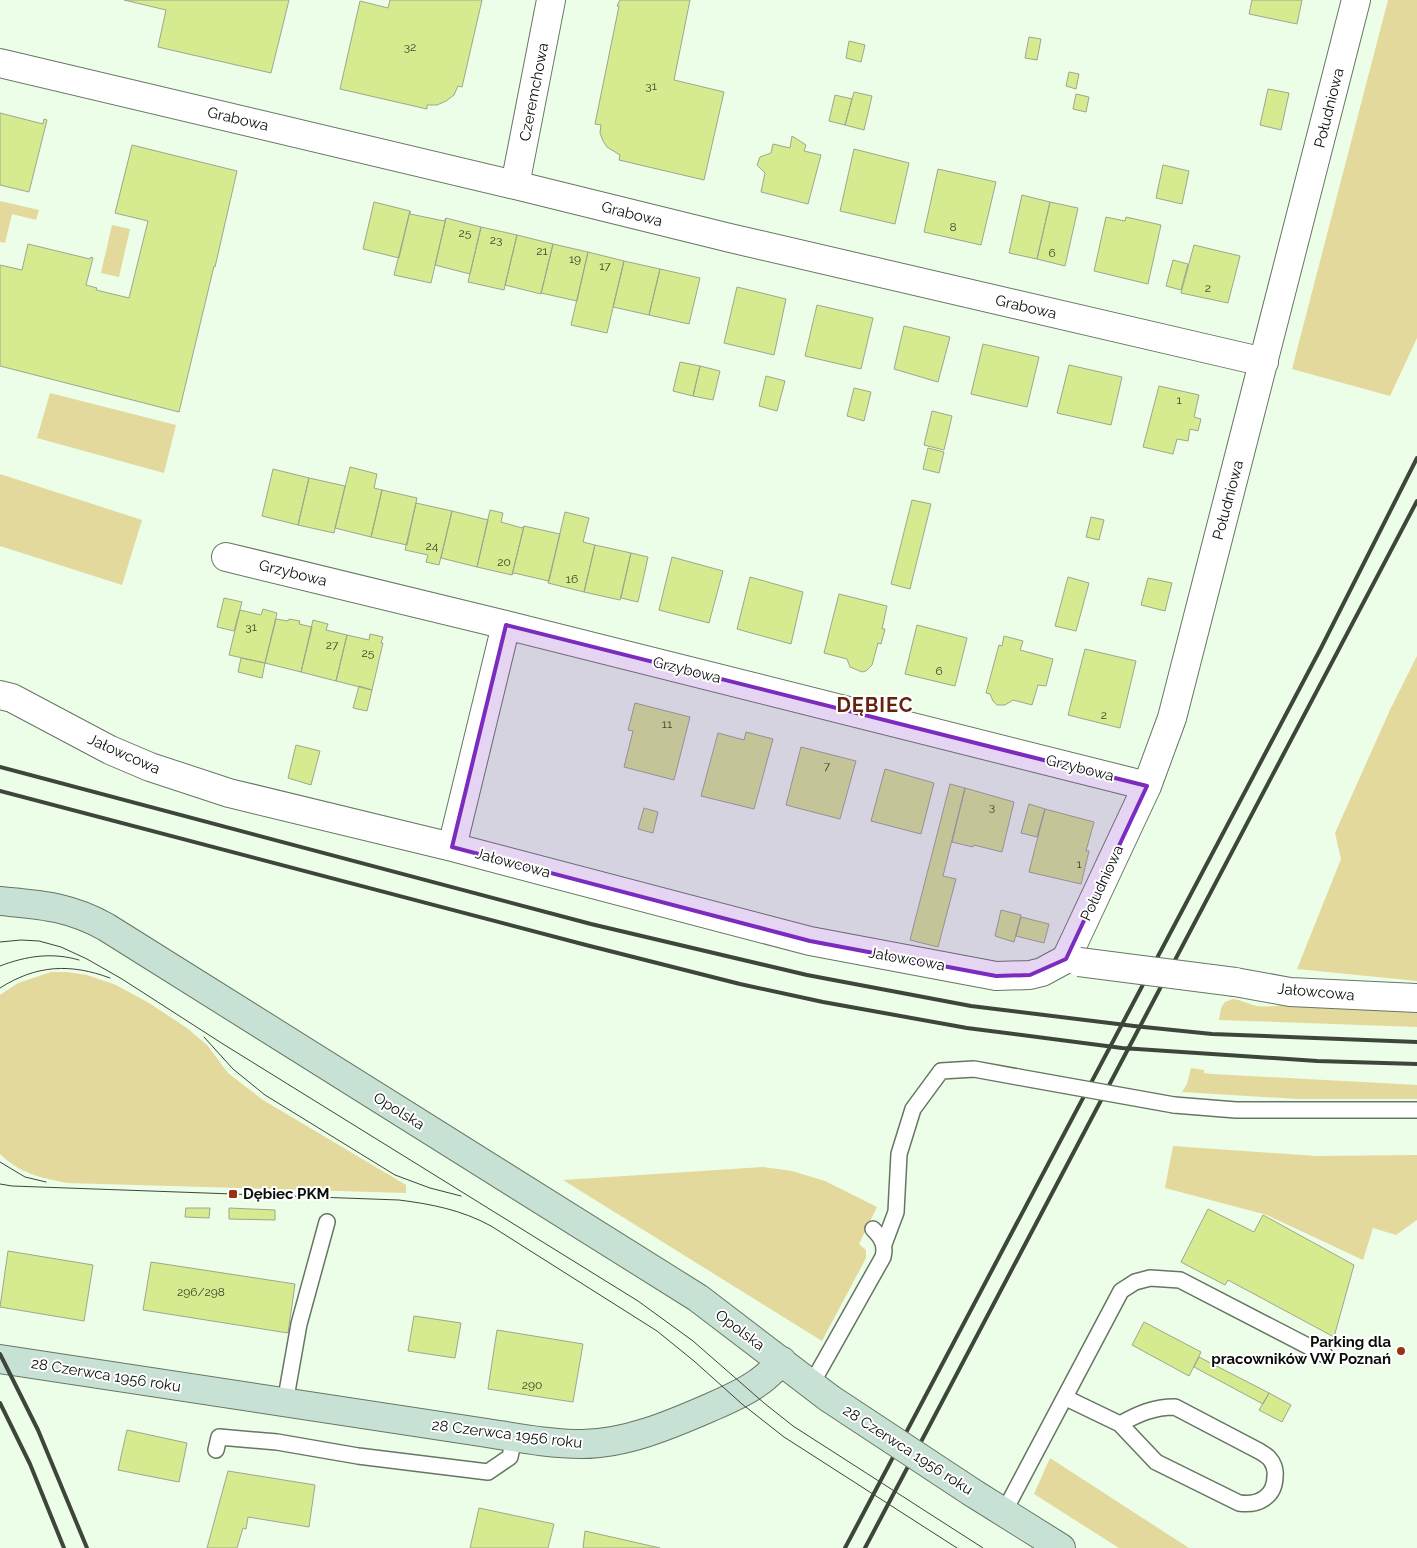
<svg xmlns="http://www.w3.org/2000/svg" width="1417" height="1548" font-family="Raleway,sans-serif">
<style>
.green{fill:#e4d99c}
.building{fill:#d6ea90;stroke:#a0a68f}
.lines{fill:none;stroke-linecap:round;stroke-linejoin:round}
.lane-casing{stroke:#677664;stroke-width:18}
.street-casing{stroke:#677664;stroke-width:30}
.secondary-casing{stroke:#677664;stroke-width:30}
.lane{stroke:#fff;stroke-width:15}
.street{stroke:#fff;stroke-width:28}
.secondary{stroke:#c7e1d4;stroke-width:28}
.tram{stroke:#3e463c;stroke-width:1}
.rail{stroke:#3e463c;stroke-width:4}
.lane-bridge-casing{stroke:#677664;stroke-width:18;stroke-linecap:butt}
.street-bridge-casing{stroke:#677664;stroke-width:30;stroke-linecap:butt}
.secondary-bridge-casing{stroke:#677664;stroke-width:30;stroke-linecap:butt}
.lane-bridge{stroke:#fff;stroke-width:15}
.street-bridge{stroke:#fff;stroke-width:28}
.secondary-bridge{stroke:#c7e1d4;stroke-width:28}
.marked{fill:#7b2cbf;fill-opacity:0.2;stroke:#7b2cbf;stroke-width:4;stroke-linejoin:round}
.poi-dot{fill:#993210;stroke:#fff;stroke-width:2}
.labels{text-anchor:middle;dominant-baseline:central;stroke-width:4;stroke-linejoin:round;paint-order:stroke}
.number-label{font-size:12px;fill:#3c452a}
.street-label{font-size:15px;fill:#090e08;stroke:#fff}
.poi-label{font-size:15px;font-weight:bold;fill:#090e08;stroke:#fff;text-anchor:start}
.district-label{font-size:20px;font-weight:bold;letter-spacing:1px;fill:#65230f;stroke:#fff}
</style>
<rect width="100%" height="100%" fill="#ecfde8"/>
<path class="green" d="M1388 0H1417V338L1390 396 1292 369Z
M0 201 39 210 36 220 12 214 5 243 0 242Z
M112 225 130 229 119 277 101 273Z
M50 393 176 425 164 473 37 438Z
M0 474 142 520 122 585 0 546Z
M1417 656V981L1297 969 1341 859 1335 833 1390 710Z
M51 972H67L87 975 116 985 149 1003 187 1028 207 1045 228 1073 263 1100 406 1185V1193L67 1183C41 1178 19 1173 0 1154V995L18 983Z
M1233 999C1241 1000 1246 1003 1253 1005 1262 1008 1274 1006 1283 1005L1417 1009V1027L1219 1020 1221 1008 1225 1002Z
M1191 1068 1204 1070V1073L1213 1074 1417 1085V1099H1299L1182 1092 1187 1084Z
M1173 1146 1316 1156 1417 1155V1220L1396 1235 1373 1228 1363 1260 1267 1215 1165 1188Z
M763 1167 792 1171 825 1181 877 1207 859 1244 866 1250V1258L822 1341 563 1180Z
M1050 1458 1189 1548H1119L1034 1494Z"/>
<path class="building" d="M124 0H289L271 73 158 47 166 10Z
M390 0H482L462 87 458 86 454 95 446 101 437 105H427V109L340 89 360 1 388 8Z
M620 0H690L674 80 724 92 704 180 619 160 620 155 607 147 603 141 600 133 601 125 595 124 619 6H617Z
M1252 0H1302L1297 24 1249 14Z
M1029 37 1041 39 1037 60 1025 58Z
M849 41 865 45 861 62 846 58Z
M1069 72 1079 74 1076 89 1066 86Z
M1268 89 1289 93 1281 130 1260 125Z
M854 92 872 96 864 130 845 125Z
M1076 94 1089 97 1086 112 1073 109Z
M835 95 852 99 845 125 829 121Z
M0 113 43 124 44 119 47 120 29 192 0 185Z
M792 136 806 145 804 151 821 155 808 204 761 192 765 173 757 165 760 157 771 153 773 144 790 148Z
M132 145 237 171 215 267 214 266 179 412 0 366V265L22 270 28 244 90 259 91 257 93 258 86 285 97 288 96 290 129 298 148 221 115 213Z
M854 149 909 163 895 224 840 211Z
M1163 165 1189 171 1182 204 1156 198Z
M938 169 996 182 981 245 924 232Z
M1022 195 1050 202 1037 259 1009 253Z
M374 202 410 211 399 258 363 249Z
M1050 202 1078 208 1065 266 1037 259Z
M410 211V214L444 221 446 218 431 283 394 275Z
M1106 217 1125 221 1126 217 1161 225 1148 284 1094 271Z
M446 218 481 227 470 274 435 265Z
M481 227 517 235 504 290 468 282Z
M517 235 553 244 541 294 505 285Z
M553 244 588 252 577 301 541 293Z
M1194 245 1240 256 1228 303 1181 293Z
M588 252 624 261 607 333 571 325Z
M1173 260 1188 264 1181 290 1166 286Z
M624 261 660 269 649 315 613 307Z
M660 269 700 278 689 324 649 315Z
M737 287 786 299 774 355 724 343Z
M817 305 873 318 861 369 805 356Z
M904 326 950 337 938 382 894 369Z
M983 344 1039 357 1027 407 971 394Z
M680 362 700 366 693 396 673 391Z
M1069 365 1122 377 1111 425 1057 413Z
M700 366 720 371 713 400 693 396Z
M766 376 785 381 777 411 759 406Z
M1159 386 1199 395 1194 417 1201 419 1198 431 1190 429 1188 441 1177 439 1173 454 1143 447Z
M854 388 871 392 864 421 847 416Z
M932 411 952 416 944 450 924 445Z
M928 448 944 452 939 473 923 469Z
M350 467 377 474 374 488 382 490 371 537 335 528Z
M273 469 309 478 298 525 262 516Z
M309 478 345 486 334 533 298 525Z
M382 490 417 498 407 545 371 537Z
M912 500 931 504 910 589 891 584Z
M416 503 452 511 439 565 426 562 428 555 405 550Z
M490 510 503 513 501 522 522 528 524 526 512 575 477 567Z
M452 511 488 520 477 567 441 558Z
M565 512 589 518 583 542 595 545 584 592 548 583Z
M1091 517 1104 520 1099 540 1086 537Z
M524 526 560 534 549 581 514 573 512 575Z
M595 545 631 553 620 600 584 592Z
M631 553 648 557 638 602 621 598Z
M672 557 723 571 709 623 659 610Z
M750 577 803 592 791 644 737 629Z
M1068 577 1089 583 1076 631 1055 626Z
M1148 578 1172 583 1165 611 1141 605Z
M839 594 887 606 882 629H885L881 644 878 643 872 665 866 671 862 672 850 667 847 659 824 653Z
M224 598 242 602 234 631 217 627Z
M263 609 277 613 265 663 229 655 240 610 261 615Z
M276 619 288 621 289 619 300 621 299 624 312 627 301 672 265 663Z
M313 620 328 624 326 630 347 635 336 681 301 672Z
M917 625 967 638 955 686 905 674Z
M370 634 383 637 381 643H383L372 690 336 681 347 635 369 640Z
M1004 636 1023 641 1020 650 1053 659 1046 686 1038 685 1032 705 1013 700 1005 705H997L993 701 990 694 986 693 999 645 1002 646Z
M1085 649 1136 661 1120 728 1068 715Z
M241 658 265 663 262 678 238 672Z
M359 686 372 690 367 711 353 708Z
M635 703 690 717 674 780 624 767 633 731 628 730Z
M746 732 773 739 754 809 701 796 718 733 744 740Z
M296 745 320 751 311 785 288 778Z
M801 747 856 761 840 819 786 805Z
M885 769 934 783 921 834 871 821Z
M950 784 965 788 943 876 956 879 938 947 910 940Z
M965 788 1014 802 1002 852 974 845 973 847 952 842Z
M1029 804 1045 809 1037 837 1021 833Z
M644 808 658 812 653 833 638 829Z
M1045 809 1094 822 1086 851H1089L1081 884 1029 872Z
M1001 910 1021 915 1014 942 995 936Z
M1021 917 1049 924 1044 943 1016 936Z
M186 1208H210L209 1218 185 1217Z
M229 1208 275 1210V1220L229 1219Z
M1208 1209 1254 1232 1263 1215 1354 1265 1334 1337 1228 1280 1225 1285 1181 1262Z
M8 1251 93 1265 84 1321 0 1307Z
M151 1262 295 1284 288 1333 143 1310Z
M414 1316 461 1323 455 1358 408 1351Z
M1144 1322 1201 1352 1189 1376 1132 1345Z
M497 1330 583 1344 573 1402 488 1389Z
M1199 1357 1269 1393 1263 1404 1194 1367Z
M1269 1393 1291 1405 1282 1422 1259 1410Z
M127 1430 187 1443 179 1482 118 1470Z
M228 1471 315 1485 309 1527 248 1517 246 1529 243 1528 237 1548H207Z
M479 1508 554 1524 548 1548H470Z
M585 1531 616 1538 660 1548H583Z"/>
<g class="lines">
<defs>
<path id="lane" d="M1174 1105 1236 1110H1417
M884 1244 896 1212 899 1154 913 1109 941 1071 974 1069 1018 1077
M811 1385 883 1257C886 1245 882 1238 873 1229
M1066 1398 1120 1424 1156 1462 1239 1503C1258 1506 1275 1497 1275 1476 1276 1470 1273 1462 1269 1458 1266 1455 1262 1453 1259 1451L1175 1407C1153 1407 1138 1414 1120 1424
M285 1403 299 1324 327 1222
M216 1450 219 1437 277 1442 358 1456 488 1472 510 1457 514 1437
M1004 1512 1121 1291 1135 1282 1150 1278 1180 1280 1325 1355"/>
<path id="street" d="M0 63 515 185 730 238 1264 362
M515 185 551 0
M226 557 506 625 1147 786
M0 695 12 698 110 750 150 767 229 793 452 847 810 941 996 976 1030 975 1042 972 1066 959 1147 786 1172 718 1356 0
M452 847 506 625
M1235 982 1290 992 1417 998"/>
<path id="secondary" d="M0 901C41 905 69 906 106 927L698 1298 829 1398
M0 1359 487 1433C519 1438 550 1444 582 1444 625 1444 670 1425 709 1408 725 1401 742 1394 756 1384 766 1378 774 1369 782 1361
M973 1493 1061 1548"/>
</defs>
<use href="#lane" class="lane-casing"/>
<use href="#street" class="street-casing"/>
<use href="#secondary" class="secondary-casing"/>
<use href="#lane" class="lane"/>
<use href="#street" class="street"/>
<use href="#secondary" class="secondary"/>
<path class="tram" d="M0 942 21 940 39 941 61 947 87 959 122 979 223 1044 638 1301 693 1341 764 1403 793 1426 983 1548
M0 966C26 956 52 952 79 960
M0 988C36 965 70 963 110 978
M204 1037 233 1069 265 1095 395 1175 430 1188 461 1196
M0 1162 25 1177 46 1182
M0 1184 12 1186 399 1200C431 1204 462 1210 491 1226L657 1331 694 1361 742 1404 784 1437 957 1548"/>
<path class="rail" d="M0 767 591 924 807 975 971 1006 1134 1026 1212 1034 1417 1042
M0 791 586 945 740 984 823 1002 967 1028 1122 1048 1317 1061 1417 1064
M0 1354 38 1430 87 1548
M0 1403 30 1464 64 1548
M845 1548 1321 648 1417 458
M865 1548 1417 501"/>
<defs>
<path id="lane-bridge" d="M1018 1077 1174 1105"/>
<path id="street-bridge" d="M1079 962 1235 982"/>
<path id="secondary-bridge" d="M829 1398 973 1493"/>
</defs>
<use href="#lane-bridge" class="lane-bridge-casing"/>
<use href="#street-bridge" class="street-bridge-casing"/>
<use href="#secondary-bridge" class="secondary-bridge-casing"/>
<use href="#lane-bridge" class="lane-bridge"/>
<use href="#street-bridge" class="street-bridge"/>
<use href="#secondary-bridge" class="secondary-bridge"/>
</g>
<path class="marked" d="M506 625 1147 786 1066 959 1030 975 996 976 810 941 452 847Z"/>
<g class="poi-dot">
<rect x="228" y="1189" width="10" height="10" rx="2.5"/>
<circle cx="1401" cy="1351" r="5"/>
</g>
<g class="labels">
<g class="number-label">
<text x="410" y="47">32</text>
<text x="651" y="86">31</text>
<text x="953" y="227">8</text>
<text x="465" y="233">25</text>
<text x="496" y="240">23</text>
<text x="542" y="251">21</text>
<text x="1052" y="253">6</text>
<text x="575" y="259">19</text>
<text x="605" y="266">17</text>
<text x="1208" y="288">2</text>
<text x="1179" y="400">1</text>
<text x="432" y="546">24</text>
<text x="504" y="562">20</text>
<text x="572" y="579">16</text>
<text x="251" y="627">31</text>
<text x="332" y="645">27</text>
<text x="368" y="653">25</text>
<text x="939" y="671">6</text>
<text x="1104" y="715">2</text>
<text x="667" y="724">11</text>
<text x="827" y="766">7</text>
<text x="992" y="807">3</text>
<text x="1079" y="864">1</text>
<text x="201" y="1292">296/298</text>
<text x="532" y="1385">290</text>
</g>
<g class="street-label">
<text transform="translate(534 92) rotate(-79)">Czeremchowa</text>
<text transform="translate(1329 108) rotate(-76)">Południowa</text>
<text transform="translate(238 119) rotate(13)">Grabowa</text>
<text transform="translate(632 214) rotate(14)">Grabowa</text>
<text transform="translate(1026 307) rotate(13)">Grabowa</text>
<text transform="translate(1228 500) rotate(-75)">Południowa</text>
<text transform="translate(293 573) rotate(14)">Grzybowa</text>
<text transform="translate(687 670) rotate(14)">Grzybowa</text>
<text transform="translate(124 754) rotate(24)">Jałowcowa</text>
<text transform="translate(1080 768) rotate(14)">Grzybowa</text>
<text transform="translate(513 863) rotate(15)">Jałowcowa</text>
<text transform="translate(1102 883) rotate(-65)">Południowa</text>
<text transform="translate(907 959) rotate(10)">Jałowcowa</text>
<text transform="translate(1316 992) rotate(5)">Jałowcowa</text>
<text transform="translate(399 1111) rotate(32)">Opolska</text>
<text transform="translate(740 1330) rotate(37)">Opolska</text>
<text transform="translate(106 1375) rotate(9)">28 Czerwca 1956 roku</text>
<text transform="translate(507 1434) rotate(7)">28 Czerwca 1956 roku</text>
<text transform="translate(908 1450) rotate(33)">28 Czerwca 1956 roku</text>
</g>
<g class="poi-label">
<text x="243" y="1194">Dębiec PKM</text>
<text x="1391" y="1342" text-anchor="end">Parking dla<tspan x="1391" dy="17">pracowników VW Poznań</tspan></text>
</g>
<g class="district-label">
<text x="875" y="705">DĘBIEC</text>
</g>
</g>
</svg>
